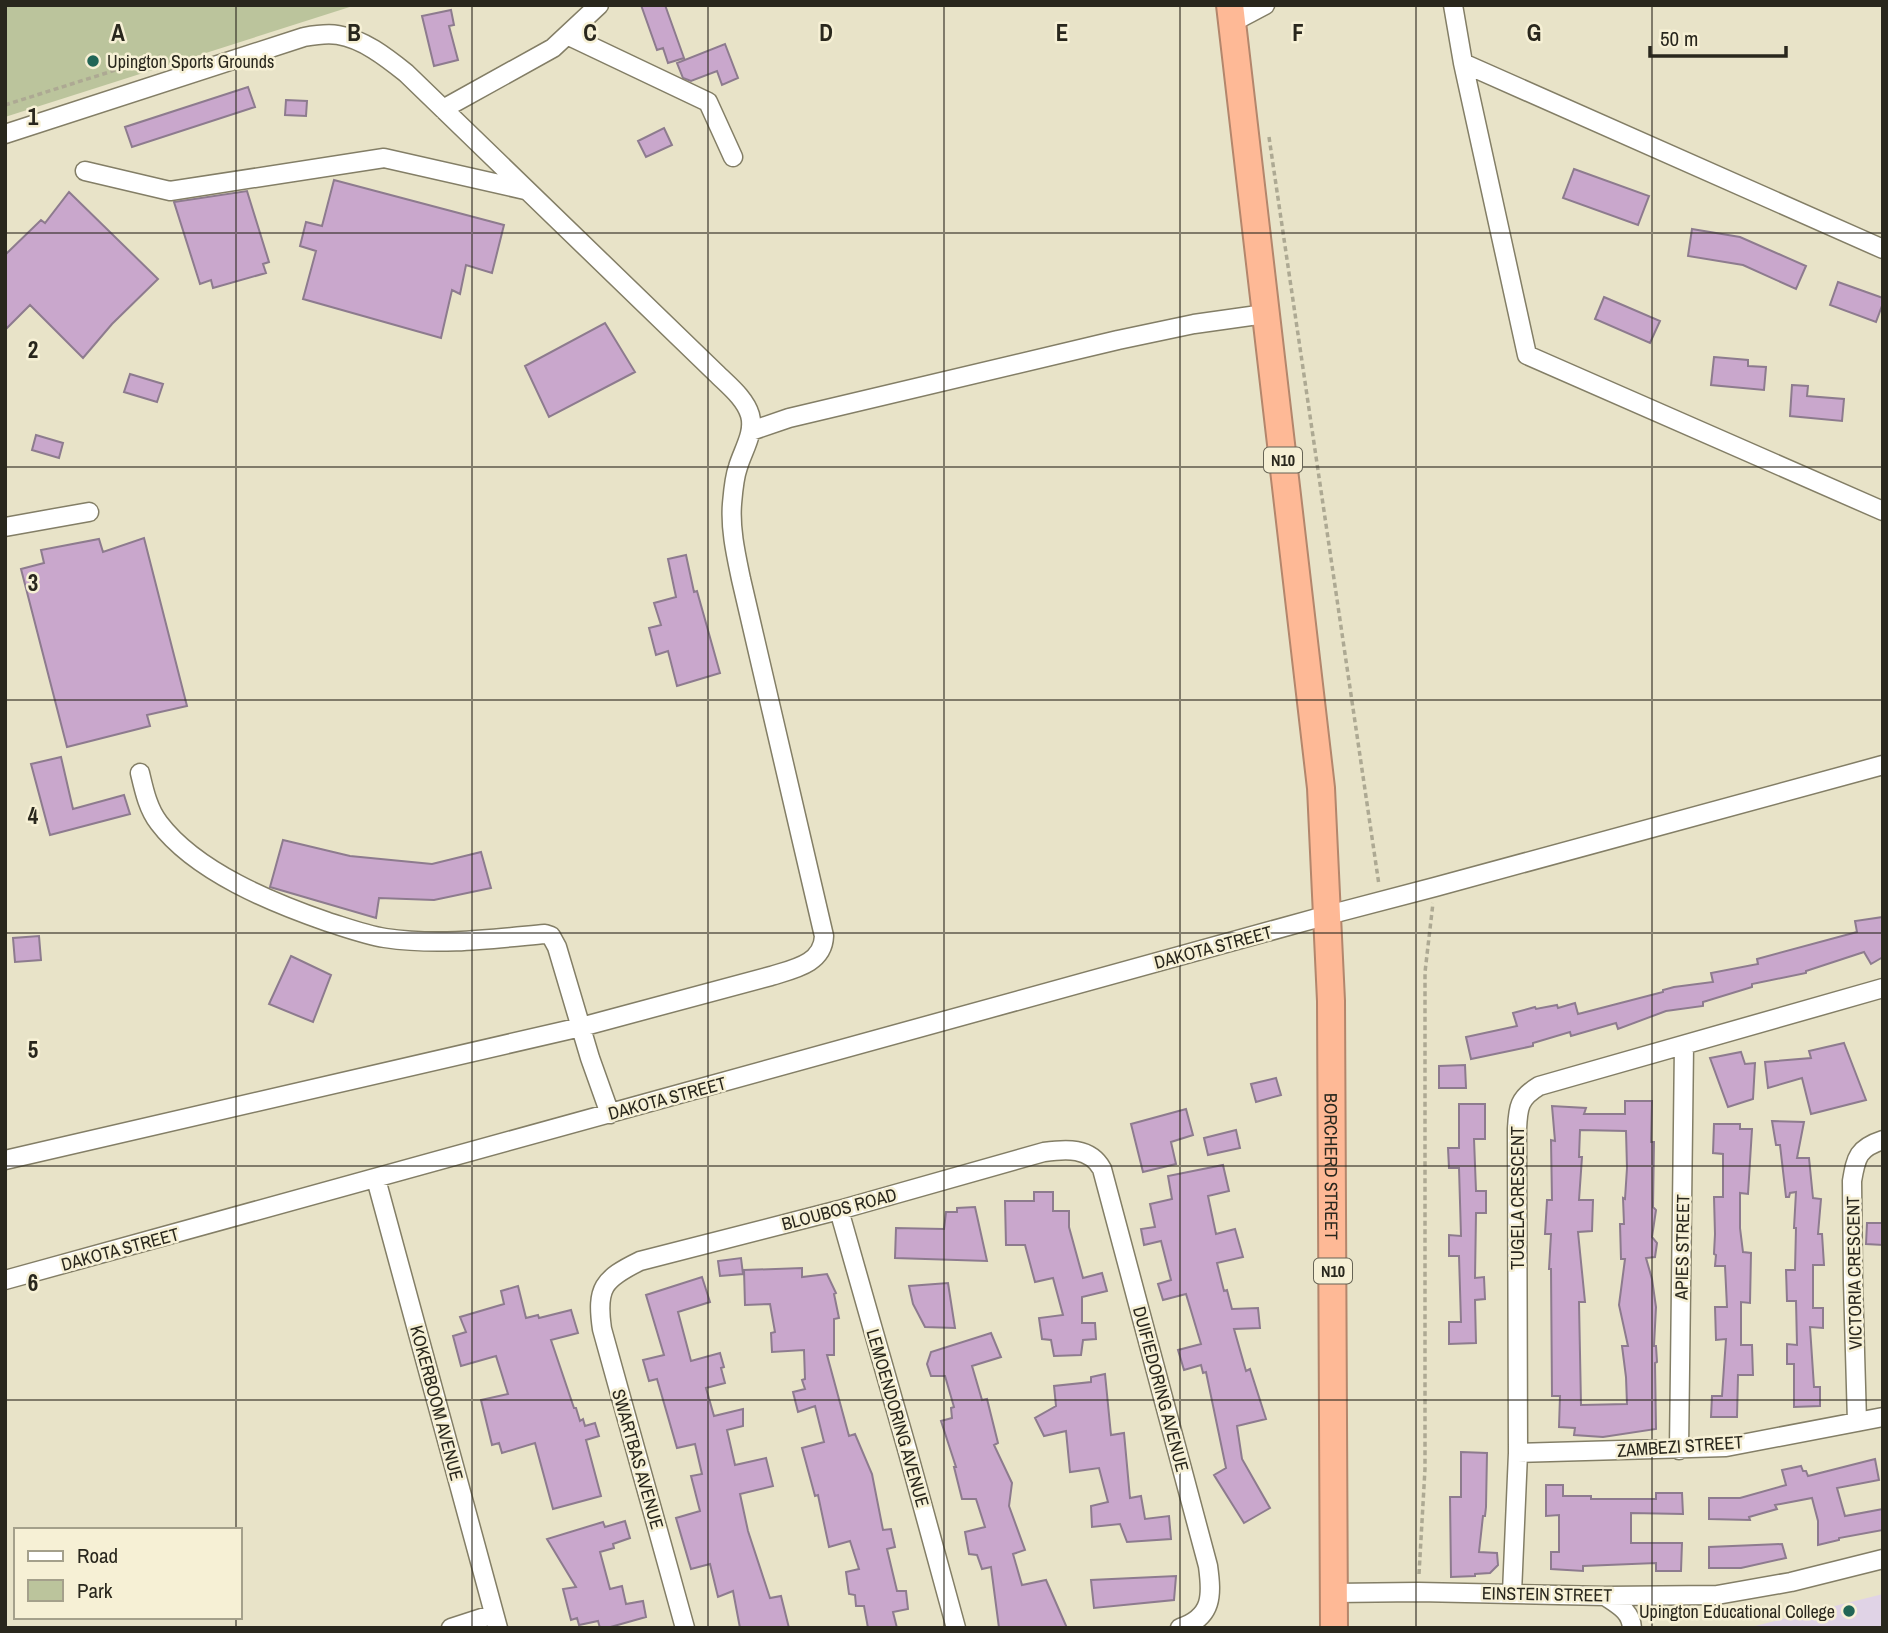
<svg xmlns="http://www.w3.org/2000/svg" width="1888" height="1633" font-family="'Archivo Narrow',sans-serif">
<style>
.education{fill:#e0d3e6}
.green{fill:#bbc49c}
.building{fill:#c9a7cc;stroke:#8d7b8e;stroke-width:2;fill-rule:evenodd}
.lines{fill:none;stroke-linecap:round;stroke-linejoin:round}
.minor-casing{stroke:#837e66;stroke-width:21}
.highway-casing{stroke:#b3866c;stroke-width:30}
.path{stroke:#ada993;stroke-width:3.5;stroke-dasharray:5 3.5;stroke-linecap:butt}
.minor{stroke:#fff;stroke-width:18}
.highway{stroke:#feb996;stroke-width:26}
.grid{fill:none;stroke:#29271d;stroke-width:2;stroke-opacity:0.55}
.poi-dot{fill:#216556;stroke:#f6f0d5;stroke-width:2.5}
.labels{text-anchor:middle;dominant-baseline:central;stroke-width:5;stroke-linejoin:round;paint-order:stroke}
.shield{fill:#f6f0d5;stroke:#666354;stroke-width:2}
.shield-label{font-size:16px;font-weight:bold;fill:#29271d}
.poi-label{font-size:18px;fill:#29271d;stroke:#f6f0d5;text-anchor:start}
.street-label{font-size:18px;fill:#29271d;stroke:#f6f0d5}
.grid-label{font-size:23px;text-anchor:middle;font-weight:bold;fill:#29271d;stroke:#f6f0d5;stroke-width:5;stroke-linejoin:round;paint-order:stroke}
</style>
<rect width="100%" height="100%" fill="#e8e3c8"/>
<path class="education" d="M1883 1594V1628H1747Z"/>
<path class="green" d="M5 5H356L5 117Z"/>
<path class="building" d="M641 5H665L684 58 668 63 663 48 657 50Z
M451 10 454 25 449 26 458 60 434 66 422 16Z
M725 44 738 78 722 85 717 71 691 81 683 78 677 63Z
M248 87 255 107 132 147 125 127Z
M286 100 307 101 306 116 285 115Z
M664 128 672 145 646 157 638 141Z
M1574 169 1649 196 1638 225 1563 198Z
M334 180 504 225 492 273 466 265 460 294 452 290 441 338 303 299 316 251 300 246 306 222 322 226Z
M247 191 269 262 263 264 266 273 213 288 211 280 200 284 174 202Z
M69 192 158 279 112 324 83 358 30 305 5 330V255L41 220 45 223Z
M1692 229 1740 237 1806 266 1796 289 1743 265 1688 256Z
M1838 282 1883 298V303L1876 322 1830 305Z
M1604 297 1660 321 1650 343 1595 319Z
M605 323 635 372 549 417 525 366Z
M1714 357 1748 360V366L1766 367 1764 390 1711 385Z
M130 374 163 384 157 402 124 392Z
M1792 385 1808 386 1807 396 1844 399 1842 421 1790 416Z
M36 435 63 443 59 458 32 450Z
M144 538 187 706 147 715 150 726 67 747 21 569 44 563 41 550 99 539 103 552Z
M686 555 694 592 697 591 720 673 677 686 668 651 656 655 649 628 661 625 654 603 676 597 668 559Z
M61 757 73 809 124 795 130 814 50 835 31 764Z
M283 840 350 856 432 864 481 852 491 888 434 900 379 898 376 918 270 887Z
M1883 917V957L1871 964 1864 952 1806 971V973L1752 984V987L1703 1002V1006L1666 1011 1618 1029 1616 1023 1571 1036 1570 1032 1533 1043V1046L1471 1059 1466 1037 1517 1026 1513 1013 1535 1007 1536 1009 1557 1005 1558 1008 1575 1003 1578 1014 1663 992V990L1674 987 1713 982 1711 973 1758 964 1757 959 1857 932 1855 921Z
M39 936 41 960 15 962 13 938Z
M291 956 331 975 313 1022 269 1004Z
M1844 1043 1866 1100 1811 1114 1802 1078 1768 1088 1765 1062 1811 1058 1809 1051Z
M1741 1052 1745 1064 1755 1063 1753 1099 1728 1107 1710 1058Z
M1465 1065 1466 1088H1439V1066Z
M1276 1078 1281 1095 1256 1102 1251 1084Z
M1625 1101H1652L1651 1142H1654L1653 1207 1656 1210 1652 1237 1657 1243 1655 1257 1646 1258 1652 1279 1656 1307 1654 1346H1656L1657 1362 1655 1363 1656 1429 1603 1437 1574 1435 1575 1428 1559 1427 1560 1396H1552L1551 1269H1549L1551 1234H1545L1547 1200H1552L1551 1140 1555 1141 1552 1106 1586 1108 1584 1114H1625ZM1580 1130 1626 1131 1627 1168 1625 1199 1623 1198 1624 1224H1620L1621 1259H1625L1619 1305 1628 1346H1622L1626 1377 1627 1404 1581 1405 1579 1302H1585L1578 1232 1592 1231 1593 1200H1579L1582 1157H1579Z
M1459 1104H1485V1139H1474L1476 1191H1486V1213H1476L1475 1278 1484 1277 1485 1299 1475 1300 1476 1343 1449 1344V1322H1461L1459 1256H1449V1235L1461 1236 1459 1168H1449L1448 1148H1459Z
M1186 1109 1193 1135 1171 1142 1176 1164 1143 1172 1131 1124Z
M1772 1121 1804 1122 1797 1158H1809L1813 1198 1821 1199 1818 1234H1822L1824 1265H1813V1308H1823V1328L1810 1327 1814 1387H1820V1406L1794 1407V1364H1787V1344L1797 1345 1796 1301H1787L1786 1270H1795L1796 1228H1794L1796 1192 1790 1193 1789 1197H1786L1780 1145H1776Z
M1714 1124H1740V1129H1752L1748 1194 1740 1193V1228L1743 1252 1751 1253 1750 1303 1741 1302V1345H1752L1753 1375H1738L1737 1417H1711L1712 1396H1722L1726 1339 1716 1340 1715 1307H1727L1725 1266H1715L1716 1255 1714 1254 1715 1234 1714 1197H1723V1154L1713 1153Z
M1236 1130 1240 1148 1208 1155 1204 1138Z
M1223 1165 1229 1191 1208 1196 1216 1234 1235 1229 1243 1257 1217 1263 1224 1291 1227 1290 1232 1309 1258 1308 1260 1328 1234 1329 1246 1371 1250 1369 1266 1419 1237 1426 1242 1459 1270 1508 1244 1523 1214 1475 1226 1468 1206 1372 1203 1373 1201 1365 1184 1370 1178 1350 1201 1344 1186 1294 1163 1300 1158 1284 1171 1280 1161 1241 1144 1245 1141 1229 1155 1227 1150 1204 1172 1199 1168 1176Z
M1034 1192H1053V1211H1069V1227L1083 1278 1102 1273 1107 1291 1082 1297V1323H1095L1096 1339 1083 1340 1081 1355 1054 1356 1051 1340 1042 1339 1039 1318 1063 1315 1053 1278 1035 1282 1025 1245H1006L1005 1201H1034Z
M975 1207 987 1261 895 1258 896 1228 944 1229 946 1212H957V1208Z
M1867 1223H1883V1245L1866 1244Z
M741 1258 743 1274 720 1276 718 1261Z
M802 1268V1277L827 1274 836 1293 834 1294 839 1318 834 1319V1355H827L849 1436 855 1434 872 1474 883 1530 891 1529 895 1547 887 1549 897 1591H906L908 1609 893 1612 897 1628H868L864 1606H856L855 1595 849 1594 846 1572 859 1569 850 1541 829 1547 818 1495 815 1496 802 1448 824 1442 815 1406 798 1412 793 1392 805 1389 802 1380 805 1379 804 1350 772 1352 771 1333 775 1332 770 1304 745 1305 744 1270Z
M702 1277 710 1302 678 1312 691 1361 720 1353 724 1367 721 1368 725 1383 706 1388 714 1416 743 1409V1426L727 1430 735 1465 766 1458 773 1486 740 1494 748 1531 770 1598 781 1596 789 1628H740L733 1591 718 1597 710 1564 691 1569 676 1518 700 1511 691 1476 702 1474 695 1444 677 1448 657 1379 649 1381 643 1360 664 1355 646 1295Z
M948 1283 955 1328 925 1327 913 1304 909 1286Z
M518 1286 526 1318 538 1315 539 1318 571 1310 578 1333 551 1340 574 1408H576L580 1421 583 1419 585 1426 595 1423 599 1436 586 1440 601 1496 553 1509 535 1443 502 1453 499 1443 492 1445 481 1400 508 1394 496 1356 461 1366 453 1336 466 1332 460 1317 504 1304 501 1291Z
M991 1333 1001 1357 972 1366 982 1400 987 1399 998 1443 994 1445 1012 1483 1009 1506 1025 1550 1013 1554 1022 1585 1046 1580 1067 1628H999L991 1567 982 1569 977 1555 969 1554 965 1532 985 1527 976 1499H962L954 1467H956L941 1421 952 1418 951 1408 954 1407 945 1376H931L927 1364 931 1352Z
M1105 1374 1111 1435 1124 1433 1130 1498 1141 1496 1145 1519 1169 1516 1171 1539 1127 1542 1120 1524 1092 1527 1091 1506 1108 1502 1099 1468 1070 1472 1066 1431 1044 1436 1035 1418 1056 1406 1054 1386 1091 1382V1377Z
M1461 1452 1487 1453 1486 1507 1485 1516H1483L1479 1552 1497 1553 1498 1565 1490 1573 1475 1574V1576L1451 1577 1450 1497H1461Z
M1875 1459 1879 1480 1837 1488 1845 1516 1883 1509V1530L1839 1538V1540L1818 1545V1521L1812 1498 1775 1505 1777 1509 1749 1517 1750 1520 1709 1519V1498H1740L1786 1485 1782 1470 1801 1466 1803 1471H1806L1808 1476Z
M1546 1485H1563V1496H1591V1499H1656V1493H1682L1683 1514 1631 1513V1543H1682L1681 1571H1656V1563L1583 1566V1571L1551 1569V1552H1559V1515L1546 1516Z
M625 1521 630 1538 613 1544 614 1548 600 1552 610 1589 622 1586 626 1604 643 1601 646 1617 607 1628H600L598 1621 579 1625 577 1618 571 1620 563 1589 576 1587 547 1539 603 1522 605 1527Z
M1782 1544 1786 1558 1741 1568H1709V1547Z
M1176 1576 1174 1600 1094 1608 1091 1580Z"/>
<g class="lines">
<defs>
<path id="minor" d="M1453 5 1463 63 1527 355 1883 511
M1231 23 1265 5
M567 35 708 102 733 157
M1463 63 1883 249
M443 109 553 48 599 5
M5 134 304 37C315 35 327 33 338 35 363 39 386 57 406 73L716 373C728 385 745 398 750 415 755 433 743 450 738 467 734 478 733 492 732 504 730 529 736 555 741 579L824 936C823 964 793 969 771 976L581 1027 5 1160
M85 171 170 191 384 158 525 190
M751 431 789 418 1118 340 1194 324 1265 314
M5 527 89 512
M140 773C144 790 148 809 159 823 196 872 273 903 328 922 347 928 366 935 385 938 439 946 492 939 545 934L551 936 557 947 590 1058 610 1114
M376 1179 498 1628
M839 1210 907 1449 956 1628
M5 1280 1328 915 1435 887 1883 765
M1857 1422 1853 1282 1852 1181C1856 1157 1858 1148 1883 1140
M1679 1450 1684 1045
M1518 1453 1726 1447 1883 1417
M1334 1593 1418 1592 1605 1596 1717 1595 1791 1582 1883 1559
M1512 1593 1518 1453 1517 1129C1518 1107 1519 1098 1539 1086L1883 988
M1605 1596C1618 1605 1631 1611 1632 1628
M451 1628 494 1614
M685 1628 602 1329C596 1288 603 1279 640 1261L839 1210 1044 1152C1066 1149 1090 1147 1102 1169L1208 1566C1212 1595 1213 1617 1180 1628"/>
<g id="highway">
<path id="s1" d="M1230 5 1321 788 1331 1001 1334 1628"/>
</g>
</defs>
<use href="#minor" class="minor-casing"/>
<use href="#highway" class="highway-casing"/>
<path class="path" d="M5 105 160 56
M1269 137 1379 885
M1419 1574 1425 1469V972L1433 903"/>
<use href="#minor" class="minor"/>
<use href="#highway" class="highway"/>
</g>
<path class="grid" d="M236 5V1530M472 5V1628M708 5V1628M944 5V1628M1180 5V1628M1416 5V1628M1652 5V1628M5 233H1883M5 467H1883M5 700H1883M5 933H1883M5 1166H1883M5 1400H1883M236 1617V1628"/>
<g class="poi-dot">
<circle cx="93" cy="61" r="7"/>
<circle cx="1849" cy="1611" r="7"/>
</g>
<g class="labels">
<g class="shield">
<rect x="1264" y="447.5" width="38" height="25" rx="5"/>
<rect x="1314" y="1258.5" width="38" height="25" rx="5"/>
</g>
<g class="shield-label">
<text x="1283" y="460">N10</text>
<text x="1333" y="1271">N10</text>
</g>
<g class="poi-label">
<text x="107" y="61">Upington Sports Grounds</text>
<text x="1835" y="1611" text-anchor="end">Upington Educational College</text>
</g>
<g class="street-label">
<text transform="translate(1213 947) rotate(-15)">DAKOTA STREET</text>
<text transform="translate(667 1098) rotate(-15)">DAKOTA STREET</text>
<text stroke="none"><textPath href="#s1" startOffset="1167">BORCHERD STREET</textPath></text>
<text transform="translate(1517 1198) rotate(-90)">TUGELA CRESCENT</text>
<text transform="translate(839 1209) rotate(-15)">BLOUBOS ROAD</text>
<text transform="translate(1682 1247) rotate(-89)">APIES STREET</text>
<text transform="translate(120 1249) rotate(-15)">DAKOTA STREET</text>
<text transform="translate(1854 1273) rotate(-91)">VICTORIA CRESCENT</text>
<text transform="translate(1161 1389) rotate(75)">DUIFIEDORING AVENUE</text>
<text transform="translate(437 1403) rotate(75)">KOKERBOOM AVENUE</text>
<text transform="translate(898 1418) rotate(74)">LEMOENDORING AVENUE</text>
<text transform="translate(1680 1446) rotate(-4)">ZAMBEZI STREET</text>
<text transform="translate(638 1459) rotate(74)">SWARTBAS AVENUE</text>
<text transform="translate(1547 1594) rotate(1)">EINSTEIN STREET</text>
</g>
</g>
<g class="grid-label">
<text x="118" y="41">A</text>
<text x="354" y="41">B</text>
<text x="590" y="41">C</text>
<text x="826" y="41">D</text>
<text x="1062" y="41">E</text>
<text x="1298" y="41">F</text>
<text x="1534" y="41">G</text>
<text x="33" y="125">1</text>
<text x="33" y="358">2</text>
<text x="33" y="591">3</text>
<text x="33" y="824">4</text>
<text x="33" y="1058">5</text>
<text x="33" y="1291">6</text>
</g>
<rect width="1888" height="1633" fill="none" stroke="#29271d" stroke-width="14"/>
<rect x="14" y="1528" width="228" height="91" fill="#f6f0d5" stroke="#a4a08b" stroke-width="2"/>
<rect x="28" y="1551" width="35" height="10" fill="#ffffff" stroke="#a4a08b" stroke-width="2"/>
<text x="77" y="1563" font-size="21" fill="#29271d">Road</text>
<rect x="28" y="1580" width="35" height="21" fill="#bbc49c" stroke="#a4a08b" stroke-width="2"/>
<text x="77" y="1598" font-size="21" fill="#29271d">Park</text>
<path d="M1650 46v10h136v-10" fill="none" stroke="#29271d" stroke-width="3.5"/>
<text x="1660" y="46" font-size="21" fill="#29271d" stroke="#f6f0d5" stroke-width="5" paint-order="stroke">50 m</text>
</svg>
